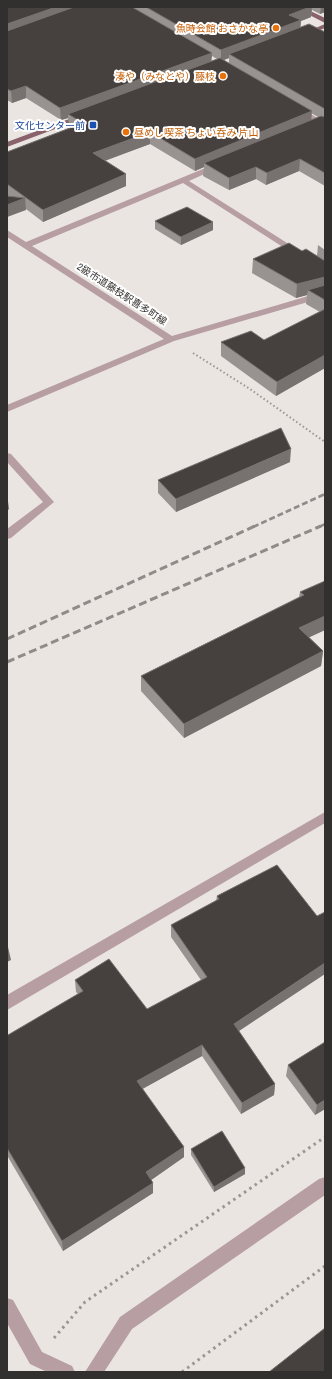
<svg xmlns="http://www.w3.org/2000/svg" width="332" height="1379" font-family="'Archivo Narrow','Noto Sans JP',sans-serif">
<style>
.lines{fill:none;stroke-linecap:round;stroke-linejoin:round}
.path-far1{stroke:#9a9693;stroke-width:2;stroke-dasharray:1.5 2.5;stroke-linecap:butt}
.path{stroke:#9a9693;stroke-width:3;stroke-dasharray:2.5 4;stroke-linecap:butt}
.minor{fill:#b69ea3;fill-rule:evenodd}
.major{fill:#8a626c;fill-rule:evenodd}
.rail-far1{stroke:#8f8b88;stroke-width:2.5;stroke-dasharray:6 3;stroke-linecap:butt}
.rail{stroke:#8f8b88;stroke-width:3;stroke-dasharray:8 4;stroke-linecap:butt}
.wall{fill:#989390;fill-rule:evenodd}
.shaded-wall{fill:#77726f}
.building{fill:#46413e;stroke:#77726f}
.food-dot{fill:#e8710a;stroke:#fff;stroke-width:1.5}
.transit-dot{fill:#1a4fb4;stroke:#fff;stroke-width:1.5}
.labels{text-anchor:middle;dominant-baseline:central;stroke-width:4;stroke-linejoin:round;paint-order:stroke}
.far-food-label{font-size:10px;fill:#c56008;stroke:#fff;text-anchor:end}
.far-transit-label{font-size:10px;fill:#164399;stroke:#fff;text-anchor:end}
.far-street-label{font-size:10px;fill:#32302e;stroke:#fff}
</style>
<rect width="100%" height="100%" fill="#eae5e1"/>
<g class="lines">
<path class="path-far1" d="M193 353 250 389 325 442"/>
<path class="path" d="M54 1338 85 1302 325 1137
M182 1372 325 1266"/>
<path class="minor" d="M294 107H300L325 123V128L294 111Z
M215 164H218L222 166 189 181 325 267V274L183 183 32 246 172 336 325 291V297L174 341 7 412V405L164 339 7 237V230L26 242Z
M7 453 11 454 54 502 11 538 7 539V529L43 502 7 462Z
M325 812V823L7 1010V995Z
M325 1177V1195L132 1329 104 1372H85L120 1317 319 1179Z
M7 1298 13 1300 42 1352 72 1366 75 1372H47L30 1364 7 1323Z"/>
<path class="major" d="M294 7H302L325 18V23Z
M325 24V28L304 36 299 35Z
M80 115H86L87 117 7 147V142Z"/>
<path class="rail-far1" d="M253 527 325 494
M319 527 325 524"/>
<path class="rail" d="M7 639 255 526
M7 662 321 526"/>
</g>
<path class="wall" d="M7 7H325V12L320 14 312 10 311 17 301 21 300 28 325 32V186L299 171 266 185 256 179 229 190 203 176 204 167 195 171 150 144 105 160 126 174V186L43 222 26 209 7 217V196L9 197 7 195V152L72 127 69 125 68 118 61 120 26 98 12 103 7 100ZM212 56 217 59 211 61ZM229 58V63L223 60H224ZM311 113 318 117 311 120Z
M155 221 213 222V230L181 245 155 229Z
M318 245 325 250V368L276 396 221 356V342L264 340 320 312 306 304 307 295 296 298 252 273 253 259 302 251 317 256Z
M290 462 176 512 158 493V480Z
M325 581V630L309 637 323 651 321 666 184 738 141 691V676L299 597 300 592Z
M277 865 239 1031 275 1084 274 1095 241 1114 202 1056 142 1089 184 1157 151 1180 153 1183V1193L63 1251 8 1157 7 1158V1033L8 1035 78 994 76 992 75 980 147 1009 201 980 171 937V925L216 901 217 896Z
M288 1065 325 1109 315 1115 286 1076Z
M191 1149 245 1168V1174L214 1192 191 1155Z"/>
<path class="shaded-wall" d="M56 7H88L7 36V24Z
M310 7H312L311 17 301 21 300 32 229 54V58L221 61V50L289 15Z
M321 7H325V12L320 14Z
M212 53 211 65 68 114V118L61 120 60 108Z
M26 86V98L12 103 11 91Z
M312 111 311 123 204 163V167L195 171V159Z
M150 132V144L94 165 93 153Z
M300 159 299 171 266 185 267 173Z
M256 167V179L229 190V178Z
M126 174V186L43 222V210Z
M25 198 26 210 7 217V205Z
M213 222V230L181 245V237Z
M325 277V290H308L307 295 296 298 297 284Z
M325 355V368L276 396 277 382Z
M291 449 290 462 176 512V499Z
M7 494 9 509 7 511Z
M325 616V630L297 643 299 628Z
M323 651 321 666 184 738V724Z
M8 947 11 960 7 962V948Z
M325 963V974L233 1035 234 1024Z
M202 1045V1056L137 1092V1081Z
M275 1084 274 1095 241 1114 242 1103Z
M325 1100V1109L315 1115 317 1105Z
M184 1147V1157L147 1183 146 1172Z
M7 1151 8 1157 7 1158Z
M245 1168V1174L214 1192V1187Z
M153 1183V1193L63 1251 62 1241Z"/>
<path class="building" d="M7 7H56L7 24Z
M74 7H132L212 53 60 108 26 86 11 91 7 89V31Z
M146 7H310L289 15 301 20 221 50Z
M309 24 325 32V109L229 54Z
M220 58 312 111 195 159 150 132 93 153 126 174 43 210 7 184V152L83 123 68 114Z
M321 116 325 117V173L300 159 267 173 256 167 229 178 204 163Z
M7 196 25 198 7 205Z
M187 207 213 222 181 237 155 221Z
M289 243 302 251 306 249 325 261V277L297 284 253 259Z
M325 285V300L308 290Z
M325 309V355L277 382 221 342 251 331 264 340Z
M281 428 291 449 176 499 158 480Z
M325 581V616L299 628 323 651 184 724 141 676 304 595 300 592Z
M277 865 317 916 325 912V963L234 1024 275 1084 242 1103 202 1045 137 1081 184 1147 146 1172 153 1183 62 1241 7 1148V1033L8 1035 83 991 75 980 109 959 147 1009 207 977 171 925 219 899 217 896Z
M325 1042V1100L317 1105 288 1065Z
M222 1131 245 1168 214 1187 191 1149Z
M325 1328V1372H269Z"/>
<g class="food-dot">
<circle cx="276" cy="28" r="4"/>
<circle cx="223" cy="76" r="4"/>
<circle cx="126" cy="132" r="4"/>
</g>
<rect class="transit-dot" x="89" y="121" width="8" height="8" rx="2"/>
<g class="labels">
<g class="far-food-label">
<text x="268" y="28">魚時会館 おさかな亭</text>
<text x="215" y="76">湊や（みなとや）藤枝</text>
<text x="134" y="132" text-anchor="start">昼めし喫茶 ちょい呑み 片山</text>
</g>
<g class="far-transit-label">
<text x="85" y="125">文化センター前</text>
</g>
<g class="far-street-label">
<text transform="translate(122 294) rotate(33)">2級市道藤枝駅喜多町線</text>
</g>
</g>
<rect width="332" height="1379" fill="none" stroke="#32302e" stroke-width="16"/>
</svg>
